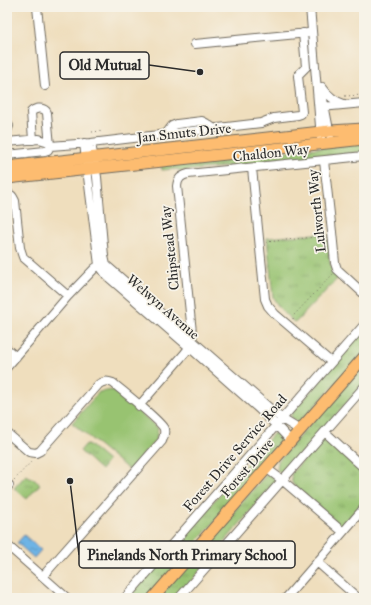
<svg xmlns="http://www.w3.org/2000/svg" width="371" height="605" font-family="'IM FELL Great Primer',serif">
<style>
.park{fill:url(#park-tufts);stroke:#62774e}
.pitch{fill:#98c371;stroke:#62774e}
.water{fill:url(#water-ripples);stroke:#4c7088}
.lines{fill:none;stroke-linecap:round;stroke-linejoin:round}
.minor-casing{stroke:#706a5e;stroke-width:10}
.major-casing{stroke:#706a5e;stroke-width:13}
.path{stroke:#706a5e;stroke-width:1;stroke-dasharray:1 3;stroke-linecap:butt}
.minor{stroke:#fff;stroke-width:8}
.major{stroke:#fdbc6f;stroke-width:11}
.labels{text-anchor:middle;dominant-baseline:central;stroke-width:3.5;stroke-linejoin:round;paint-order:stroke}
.street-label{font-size:14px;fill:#2b2b2b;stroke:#f7f3e8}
.leader{fill:none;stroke:#2b2b2b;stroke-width:1.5}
.callout-dot{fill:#2b2b2b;stroke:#f7f3e8;stroke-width:1.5}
.callout{fill:#f7f3e8;stroke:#2b2b2b;stroke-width:1.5}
.callout-label{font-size:15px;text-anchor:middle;font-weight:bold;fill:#2b2b2b}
</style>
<defs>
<pattern id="park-tufts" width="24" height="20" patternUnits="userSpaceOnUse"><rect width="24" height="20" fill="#98c371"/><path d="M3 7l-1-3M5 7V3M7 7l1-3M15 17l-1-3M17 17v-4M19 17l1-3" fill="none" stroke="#7c9f5d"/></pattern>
<pattern id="water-ripples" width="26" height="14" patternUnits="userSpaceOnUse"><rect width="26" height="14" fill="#6eb4e5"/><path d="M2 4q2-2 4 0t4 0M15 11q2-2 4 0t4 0" fill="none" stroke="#5b93ba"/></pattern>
</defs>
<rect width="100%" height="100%" fill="#f7f3e8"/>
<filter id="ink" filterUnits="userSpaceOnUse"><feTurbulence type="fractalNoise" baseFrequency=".025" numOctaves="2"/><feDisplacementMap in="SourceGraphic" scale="8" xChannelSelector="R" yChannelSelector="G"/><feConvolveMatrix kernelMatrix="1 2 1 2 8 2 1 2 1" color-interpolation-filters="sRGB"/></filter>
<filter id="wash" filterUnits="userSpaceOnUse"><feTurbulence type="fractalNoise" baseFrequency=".012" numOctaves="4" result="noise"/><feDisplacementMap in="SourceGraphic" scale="16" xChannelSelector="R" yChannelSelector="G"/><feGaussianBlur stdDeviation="0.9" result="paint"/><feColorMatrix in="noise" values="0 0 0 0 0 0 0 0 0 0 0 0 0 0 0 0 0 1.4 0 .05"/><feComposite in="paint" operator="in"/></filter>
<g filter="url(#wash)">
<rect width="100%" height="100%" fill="#efdebd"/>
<path class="park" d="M364 143V152L253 164 182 171 176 169 162 170 161 165Z
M327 233 330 263 333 270 339 277 295 323C286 315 278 308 273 297L267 238Z
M364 329V352L300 422H297L291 417V414Z
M364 363V384L284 473 279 472 277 469 278 461Z
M274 433H281L285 439 284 443 147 598H128Z
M323 438H327L364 467V506L346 525 342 526 339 524 293 485 292 482 291 474Z
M86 444 87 445 88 444 108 461 101 470 80 451Z
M267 474 270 475 276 479V481L177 598H158Z
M26 475 32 478 40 484 27 499 14 488Z"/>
<path class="pitch" d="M113 390 158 428 156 440 129 470 72 423 99 392Z"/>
<path class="water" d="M24 535 41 550 34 558 17 543Z"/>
</g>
<g filter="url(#ink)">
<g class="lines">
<defs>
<path id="minor" d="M37 7 45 86
M310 7 321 138
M195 44 308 33
M322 87C328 96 334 101 344 104
M321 89 330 135
M321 107 364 103
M7 131 9 126
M166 134 172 126 177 124 202 121 206 123 213 128
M33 140 31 112C35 108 42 107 46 111L47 113 50 146 91 143 261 123 274 118 298 115 301 114 302 112 298 76 299 74 306 67 303 33
M7 142 39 139 49 142
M84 143 87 169 99 265 107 276 189 347 260 410 276 425 291 441
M91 143 97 177 104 256 106 265 282 419 300 430
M7 155 45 151 48 150 50 146
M324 161 332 232 335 263 337 269 364 294
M252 168 265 299 268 306 275 314 331 362
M7 194C12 194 13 197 15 201L20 248 23 257 68 296
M7 349 16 357
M7 367 68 296 95 268 102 264
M139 406 185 353 193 342 177 186C178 178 181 176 188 174L364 156
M325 432 364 468
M7 433 29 452 36 453 40 451 99 384C104 381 107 381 113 383 121 390 162 422 164 429 165 434 164 437 162 441L43 576
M266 468 282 480 343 532
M7 488 9 485
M7 545 67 598
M317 562 358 598
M125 598 364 325
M179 598 364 387
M286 598 364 508"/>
<path id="major" d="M7 167 330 131 364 129
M7 178 364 139
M153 598 364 357"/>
</defs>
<use href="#minor" class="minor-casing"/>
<use href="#major" class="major-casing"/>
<path class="path" d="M345 96 364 95
M92 132 100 131V134
M266 242 325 236
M293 319 294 315 333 274
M14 480 32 461"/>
<use href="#minor" class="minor"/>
<use href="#major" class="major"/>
</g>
</g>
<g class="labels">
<g class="street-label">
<text transform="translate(184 133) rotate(-6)">Jan Smuts Drive</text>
<text transform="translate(271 153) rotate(-6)">Chaldon Way</text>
<text transform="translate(317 211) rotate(-96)">Lulworth Way</text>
<text transform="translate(170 248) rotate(-96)">Chipstead Way</text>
<text transform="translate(163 307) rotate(41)">Welwyn Avenue</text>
<text transform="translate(235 453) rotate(-49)">Forest Drive Service Road</text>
<text transform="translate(247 468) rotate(-49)">Forest Drive</text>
</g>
</g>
<path class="leader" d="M200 72L149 65M70 481L79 555"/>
<g class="callout-dot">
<circle cx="200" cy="72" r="4"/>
<circle cx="70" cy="481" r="4"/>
</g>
<g class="callout">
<rect x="60" y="52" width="89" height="27" rx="4"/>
<rect x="79" y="541" width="216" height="27" rx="4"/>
</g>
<g class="callout-label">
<text x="105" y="70">Old Mutual</text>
<text x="187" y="560">Pinelands North Primary School</text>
</g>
<rect width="371" height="605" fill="none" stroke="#f7f3e8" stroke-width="24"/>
</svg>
